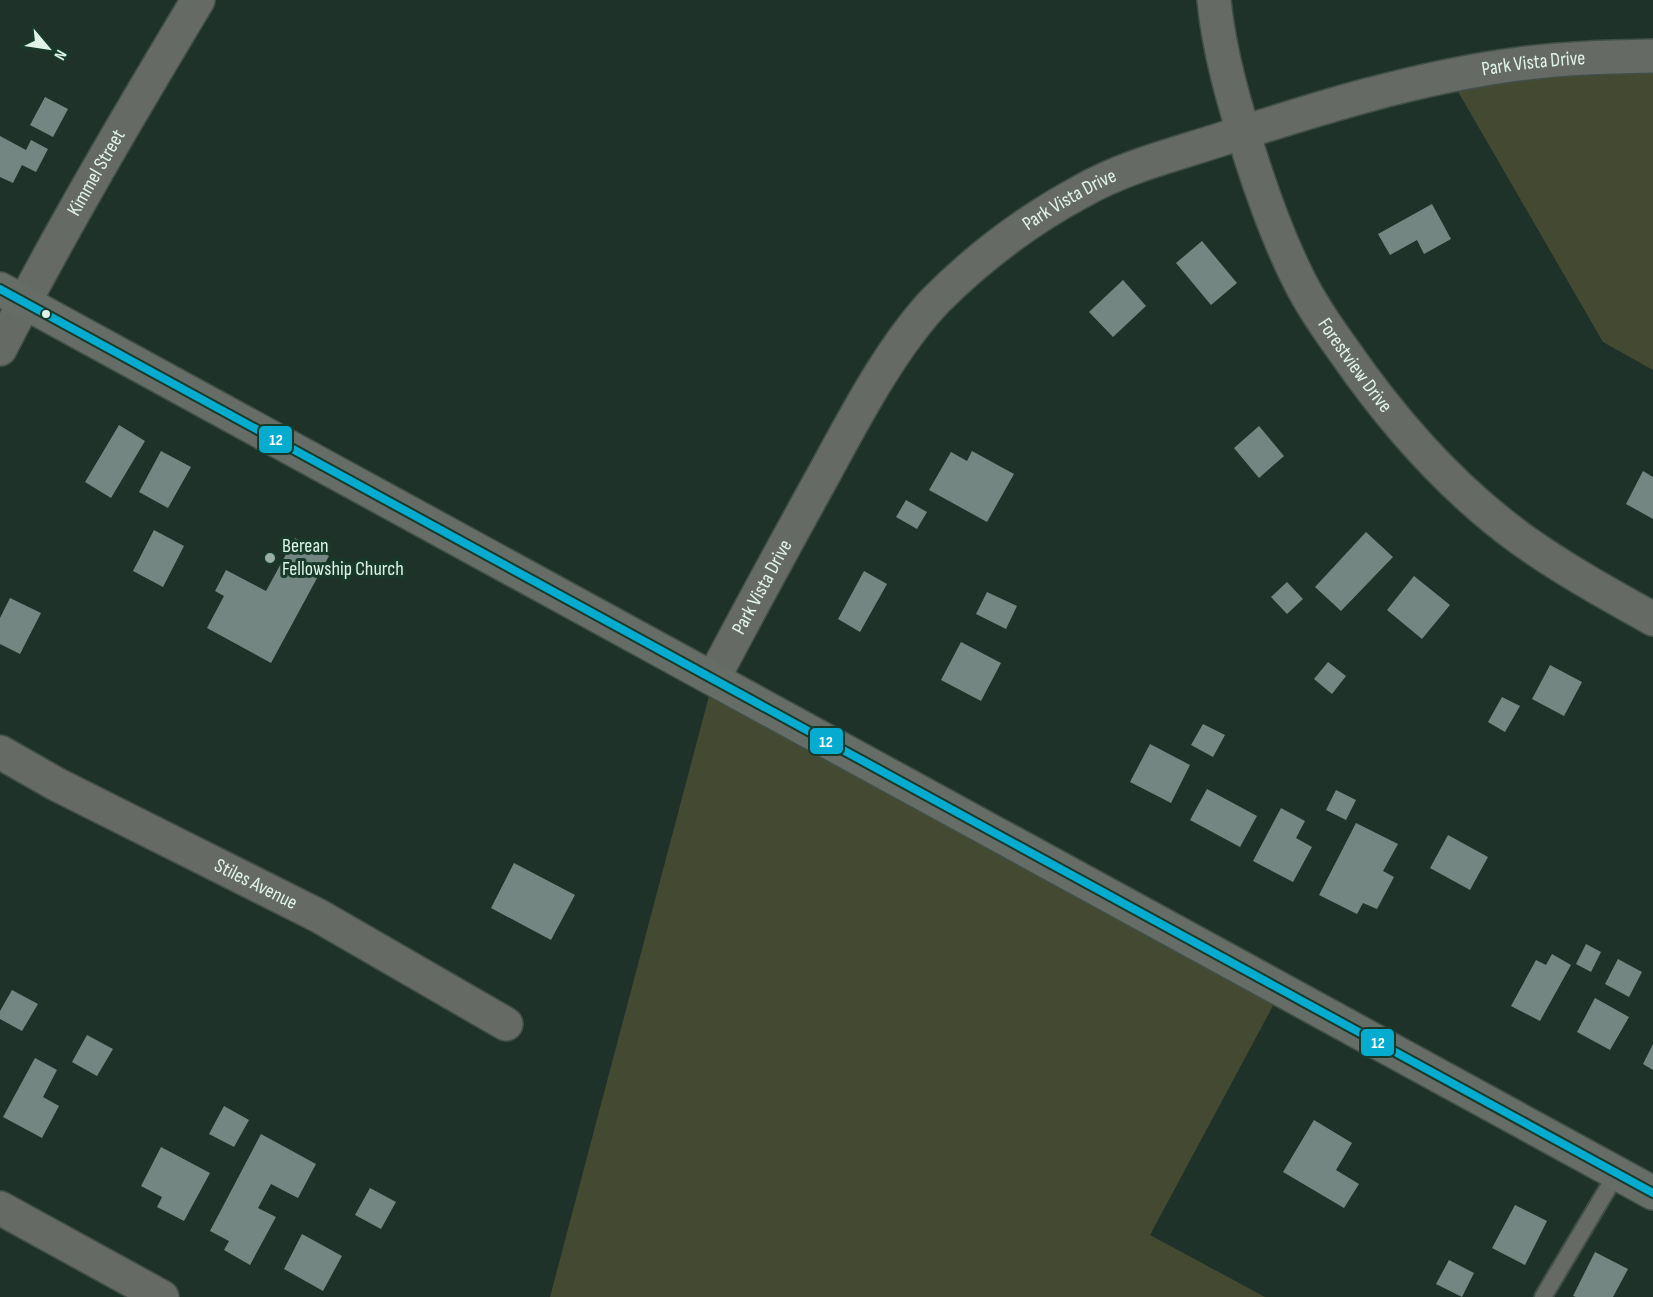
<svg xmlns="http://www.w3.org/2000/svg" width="1653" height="1297" font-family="'Sofia Sans Condensed',sans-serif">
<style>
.green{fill:#444a31}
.building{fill:#748681}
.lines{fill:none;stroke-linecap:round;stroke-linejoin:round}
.lane-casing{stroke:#404f48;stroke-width:20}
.street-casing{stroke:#404f48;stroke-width:36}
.secondary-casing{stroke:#404f48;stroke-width:36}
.lane{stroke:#656a65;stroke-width:16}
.street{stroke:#656a65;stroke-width:33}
.secondary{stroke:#656d66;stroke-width:33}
.bus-1-casing{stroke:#173a2a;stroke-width:12}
.bus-1{stroke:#06acd0;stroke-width:8}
.bus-dot{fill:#e0f3e9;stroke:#173a2a;stroke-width:2}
.poi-dot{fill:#9cafa6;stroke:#173a2a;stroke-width:2}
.labels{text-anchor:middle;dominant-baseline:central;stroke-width:6;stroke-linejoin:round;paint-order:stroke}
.street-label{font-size:20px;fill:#e0f3e9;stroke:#173a2a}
.poi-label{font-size:20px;fill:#e0f3e9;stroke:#173a2a;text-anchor:start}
.line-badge{stroke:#173a2a;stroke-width:2}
.badge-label{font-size:16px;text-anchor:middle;font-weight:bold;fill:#fff}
</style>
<rect width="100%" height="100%" fill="#1f3229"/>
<path class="green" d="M1653 56V370L1603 342 1449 76Z
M714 677 1282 989 1150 1235 1265 1297H550Z"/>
<path class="building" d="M45 97 68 109 53 137 30 125Z
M0 136 26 150 31 140 48 149 36 172 22 165 13 183 0 177Z
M1432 204 1451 239 1424 254 1417 240 1390 255 1378 234Z
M1202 241 1237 283 1211 305 1176 263Z
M1123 280 1146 306 1113 337 1089 312Z
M119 425 145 441 111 498 85 482Z
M1259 426 1284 456 1259 478 1234 448Z
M161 451 191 467 168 508 139 492Z
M972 451 1014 474 987 522 929 490 951 452 967 461Z
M1643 471 1653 477V519L1626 504Z
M906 500 927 512 917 529 896 517Z
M154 530 184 546 163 587 133 571Z
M1366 532 1393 557 1341 611 1315 587Z
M295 538 329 556 271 663 207 628 224 596 215 591 226 570 266 591Z
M864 571 887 584 860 632 838 619Z
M1414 576 1450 605 1422 639 1387 610Z
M1287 582 1303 599 1287 614 1271 597Z
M987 592 1017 606 1006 629 976 614Z
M10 598 41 613 20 654 0 644V618Z
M961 642 1001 663 981 701 941 680Z
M1328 662 1346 676 1332 694 1314 679Z
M1550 665 1582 682 1564 716 1532 699Z
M1502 697 1520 706 1505 732 1488 722Z
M1203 724 1225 735 1213 757 1191 745Z
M1150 744 1190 765 1171 803 1130 782Z
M1207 789 1257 816 1240 847 1190 820Z
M1336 790 1356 800 1346 820 1326 810Z
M1281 808 1305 821 1296 838 1312 847 1293 882 1253 861Z
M1356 823 1398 844 1383 871 1394 877 1377 909 1363 903 1357 914 1319 895Z
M1448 835 1488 857 1470 890 1430 868Z
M514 863 575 895 551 940 491 908Z
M1586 944 1601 952 1591 972 1576 964Z
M1552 954 1571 965 1540 1021 1511 1006 1536 960 1546 965Z
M1618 959 1642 972 1629 997 1605 984Z
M12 990 38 1004 22 1031 0 1019V1011Z
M1595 998 1629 1017 1610 1050 1577 1032Z
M87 1035 113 1049 97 1076 72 1062Z
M1653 1044V1070L1643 1064Z
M35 1058 57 1070 43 1097 59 1106 42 1138 3 1117Z
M224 1106 249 1120 234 1147 209 1134Z
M1314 1120 1352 1143 1336 1170 1359 1184 1344 1208 1283 1172Z
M261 1134 316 1164 298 1198 271 1184 258 1208 276 1217 250 1265 224 1250 229 1241 210 1231Z
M161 1147 210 1173 184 1221 157 1207 162 1197 141 1186Z
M370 1188 396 1202 381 1229 355 1215Z
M1515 1205 1547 1221 1525 1265 1492 1248Z
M302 1234 342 1256 323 1291 284 1269Z
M1595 1252 1628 1269 1613 1297H1576L1573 1296Z
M1449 1260 1474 1273 1462 1297 1436 1284Z"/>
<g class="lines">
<defs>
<path id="lane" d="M1543 1297 1617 1173"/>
<g id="street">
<path id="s1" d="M1214 0C1219 53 1235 105 1250 155 1264 199 1279 241 1300 282 1312 306 1328 329 1344 351 1393 422 1451 488 1521 539 1563 569 1608 594 1653 619"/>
<path id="s2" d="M0 349C61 230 129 115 198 0"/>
<path id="s3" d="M714 677C750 609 787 541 824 474 855 417 892 346 936 300 979 257 1028 220 1082 191 1124 167 1173 155 1219 140 1316 109 1417 77 1519 64 1564 58 1608 57 1653 56"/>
<path id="s4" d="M0 752 56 784 319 916 506 1024"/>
<path d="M0 1208 162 1297"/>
</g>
<path id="secondary" d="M0 289 1653 1193"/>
</defs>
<use href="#lane" class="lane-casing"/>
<use href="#street" class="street-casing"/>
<use href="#secondary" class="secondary-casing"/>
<use href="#lane" class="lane"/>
<use href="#street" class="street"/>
<use href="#secondary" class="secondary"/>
<defs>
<path id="bus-1" d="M0 289 1653 1193"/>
</defs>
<use href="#bus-1" class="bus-1-casing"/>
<use href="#bus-1" class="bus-1"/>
</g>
<circle class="bus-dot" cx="46" cy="314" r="5"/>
<circle class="poi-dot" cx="270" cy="558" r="6"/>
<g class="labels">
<g class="street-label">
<text stroke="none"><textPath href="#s3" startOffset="1092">Park Vista Drive</textPath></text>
<text stroke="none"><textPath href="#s2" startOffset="201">Kimmel Street</textPath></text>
<text stroke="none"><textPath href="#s3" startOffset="606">Park Vista Drive</textPath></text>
<text stroke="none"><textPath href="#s1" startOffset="396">Forestview Drive</textPath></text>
<text stroke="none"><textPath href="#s3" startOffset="102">Park Vista Drive</textPath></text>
<text stroke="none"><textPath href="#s4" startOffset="288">Stiles Avenue</textPath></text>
</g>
<g class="poi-label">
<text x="282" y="546">Berean<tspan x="282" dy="23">Fellowship Church</tspan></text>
</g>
</g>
<g class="line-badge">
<rect x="258" y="425" width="35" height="29" rx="6" fill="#06acd0"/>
<rect x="809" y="727" width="35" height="28" rx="6" fill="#06acd0"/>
<rect x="1360" y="1028" width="35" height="29" rx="6" fill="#06acd0"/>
</g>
<g class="badge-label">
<text x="276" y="445">12</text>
<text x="826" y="747">12</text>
<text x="1378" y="1048">12</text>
</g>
<g transform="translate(48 48) rotate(119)" stroke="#173a2a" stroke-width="4.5" paint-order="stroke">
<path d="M0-4.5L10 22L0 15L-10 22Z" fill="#e0f3e9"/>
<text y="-9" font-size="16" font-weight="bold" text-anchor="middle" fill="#e0f3e9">N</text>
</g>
</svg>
